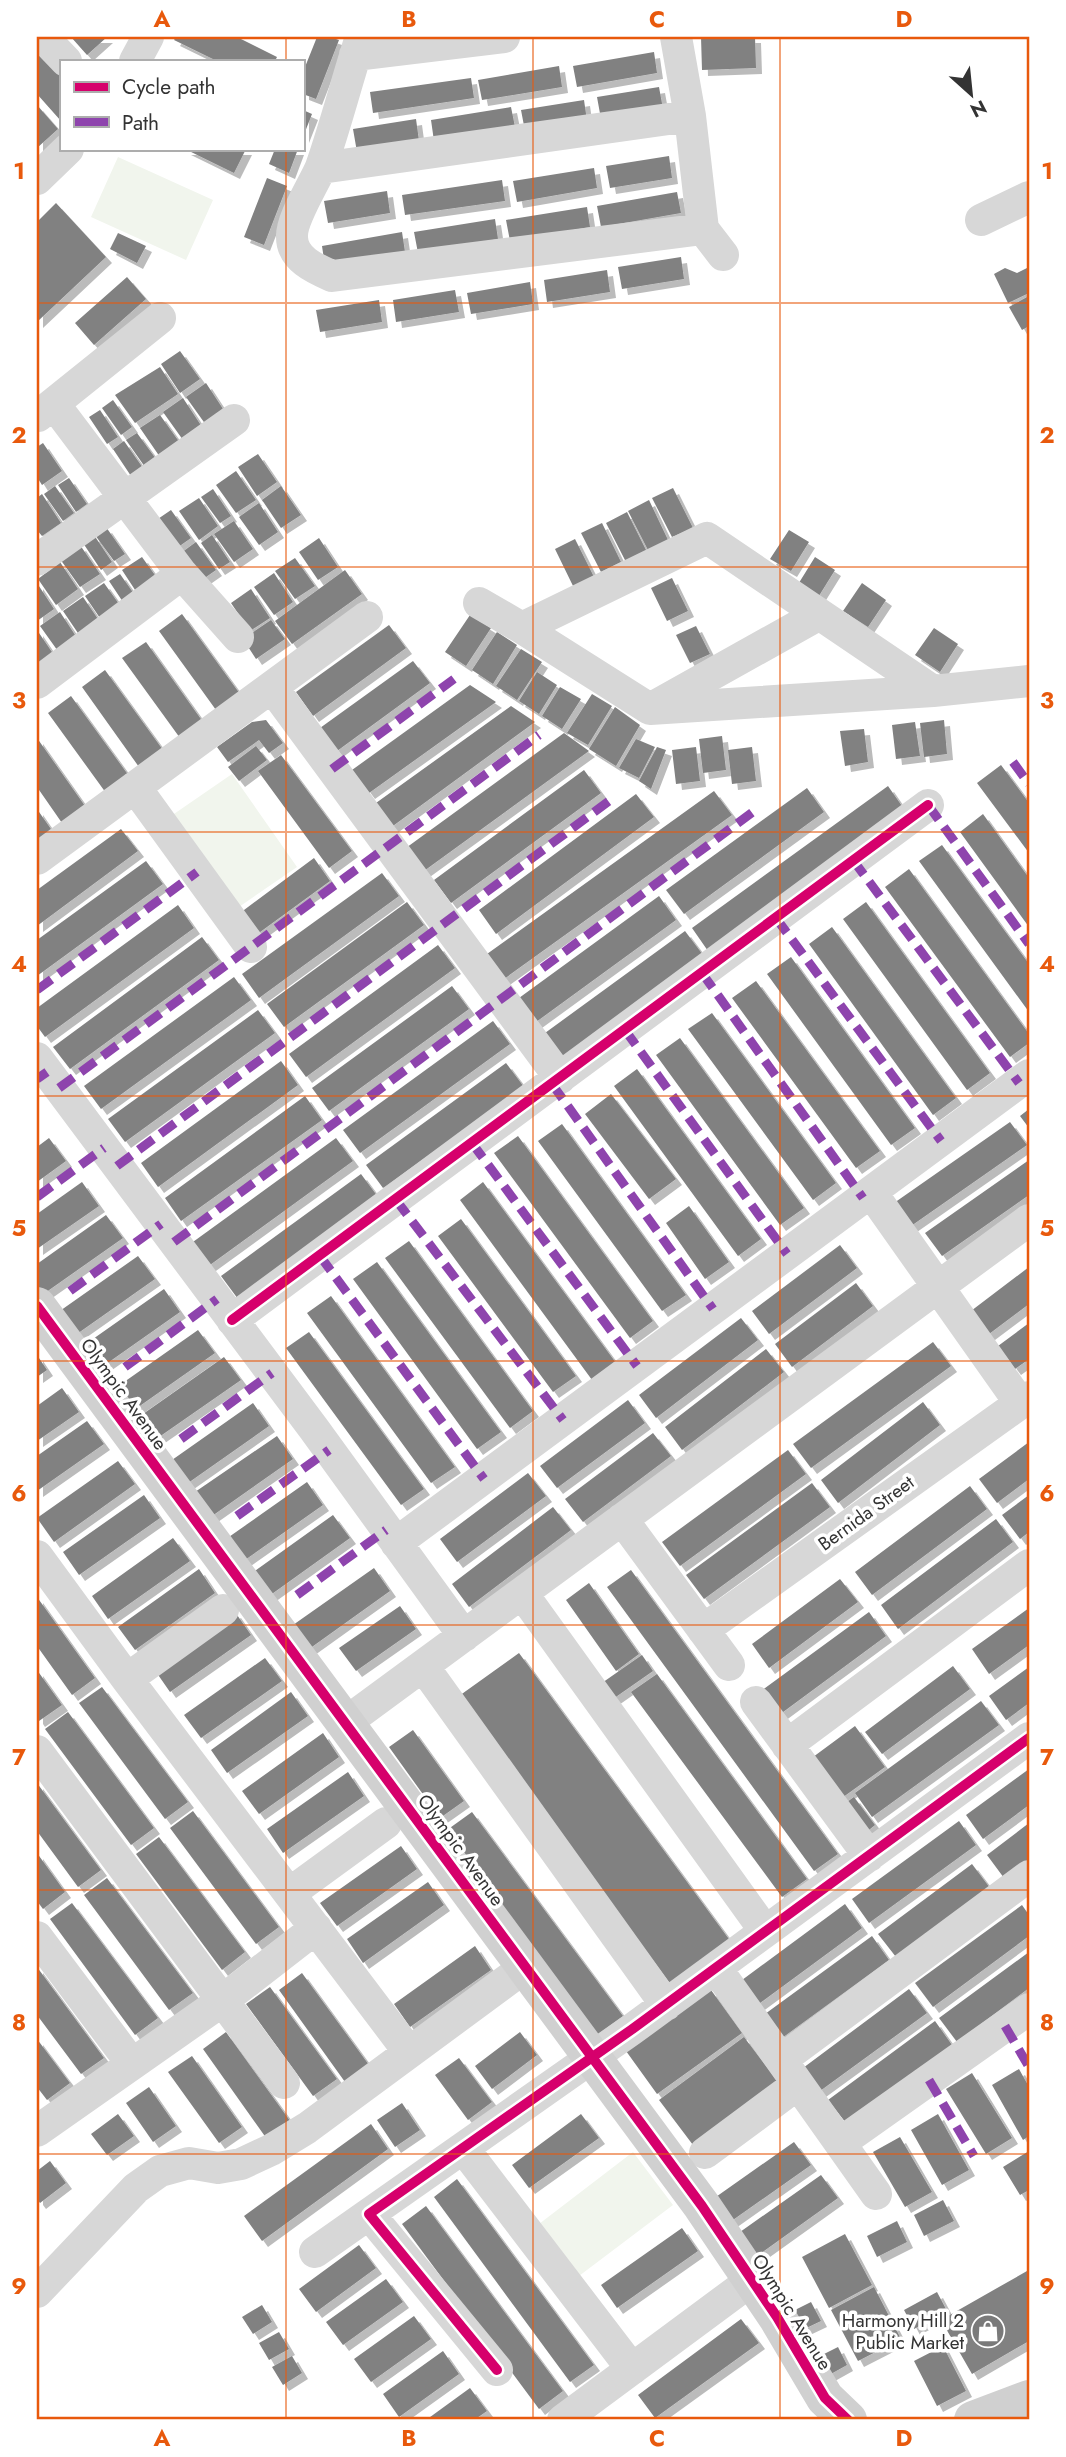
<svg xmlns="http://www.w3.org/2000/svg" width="1066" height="2457" font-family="Jost,sans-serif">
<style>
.green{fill:#f1f5ed}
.building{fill:#818181;filter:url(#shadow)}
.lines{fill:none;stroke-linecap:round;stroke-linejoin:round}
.street{stroke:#d7d7d7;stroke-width:32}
.secondary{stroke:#d0d0d0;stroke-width:38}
.quiet{stroke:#8e44ad;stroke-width:9;stroke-dasharray:18 9;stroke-linecap:butt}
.cycleway-casing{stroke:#fff;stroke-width:15}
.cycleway{stroke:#d6006c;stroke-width:10}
.grid{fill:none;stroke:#e8590c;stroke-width:2;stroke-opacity:0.55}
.labels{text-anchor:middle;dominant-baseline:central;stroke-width:7;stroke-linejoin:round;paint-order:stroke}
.street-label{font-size:19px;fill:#333;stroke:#fff}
.poi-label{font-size:19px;fill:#333;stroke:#fff;text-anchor:end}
.neatline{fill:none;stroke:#e8590c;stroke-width:2.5}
.grid-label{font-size:23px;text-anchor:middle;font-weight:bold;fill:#e8590c}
</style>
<defs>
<filter id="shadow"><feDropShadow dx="6" dy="6" stdDeviation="0" flood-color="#0004"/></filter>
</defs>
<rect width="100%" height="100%" fill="#fff"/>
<path class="green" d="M118 157 213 200 186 260 91 217Z
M232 774 297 867 236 909 171 816Z
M633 2152 673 2205 579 2276 539 2224Z"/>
<path class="building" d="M71 37H107L87 55Z
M176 37H237L277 57 275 61H217L174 40Z
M317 37H330L339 40 316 99 303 94V72Z
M701 37H755L756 68 702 70Z
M37 49 61 76V121L37 94Z
M654 52 657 73 577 87 573 66Z
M559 66 562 87 482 100 478 80Z
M471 78 474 98 373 113 370 92Z
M659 87 663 109 601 119 597 97Z
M584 100 587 121 525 131 521 110Z
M37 105 58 129 37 148Z
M511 107 515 127 434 141 431 120Z
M303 110 312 114 303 137Z
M416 119 419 141 357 152 353 129Z
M185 149H246L234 173Z
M275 149H298L289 173 269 164Z
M669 156 672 178 610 188 606 166Z
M594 168 597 188 517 202 513 181Z
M267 178 287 186 264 245 244 237Z
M502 180 505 201 405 215 402 195Z
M387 191 390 213 328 223 324 201Z
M677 192 681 213 601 227 597 206Z
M56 203 106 257 37 322V222Z
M587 207 590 227 510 241 506 220Z
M495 219 498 239 418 253 414 232Z
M402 232 405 252 325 266 322 246Z
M118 233 146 246 137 263 110 249Z
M681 257 684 279 622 289 618 267Z
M1029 267V293L1008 303 994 274 1005 268 1017 273Z
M607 270 610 292 547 302 544 280Z
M127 277 146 299 94 345 75 323Z
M530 282 533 304 471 314 467 293Z
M455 290 459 312 396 322 393 300Z
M1029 296V326L1022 330 1009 307Z
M379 300 382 322 320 332 316 310Z
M180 351 200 379 180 393 161 364Z
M160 367 178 394 135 423 115 395Z
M206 383 225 412 206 425 186 397Z
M183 398 202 427 183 440 163 412Z
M113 400 132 427 121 435 102 408Z
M100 410 118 437 107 444 89 417Z
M160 415 180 443 160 457 140 428Z
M137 433 156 459 145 467 126 440Z
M124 441 143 468 131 476 113 449Z
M43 443 62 471 42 485 37 477V447Z
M258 454 277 482 257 496 238 467Z
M236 471 256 500 236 513 216 485Z
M69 478 87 504 76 512 58 485Z
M55 486 74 513 63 521 44 494Z
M281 486 301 515 281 528 262 500Z
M673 488 693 528 672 537 652 498Z
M213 489 231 516 220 523 201 497Z
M42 494 61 523 42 536 37 530V498Z
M199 498 218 526 199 540 179 511Z
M649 500 668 540 648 550 628 511Z
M259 503 278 532 259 545 239 517Z
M171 510 191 538 171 552 152 523Z
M627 512 647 552 626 562 606 523Z
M234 521 253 549 234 562 214 534Z
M602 523 621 562 601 572 581 533Z
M106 527 125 554 114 561 95 535Z
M789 530 809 542 791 571 770 559Z
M94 535 112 562 101 570 83 543Z
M212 535 230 562 219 569 201 543Z
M319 538 338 567 318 580 299 552Z
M575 539 595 579 574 588 555 549Z
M196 542 216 570 196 584 177 556Z
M80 545 100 574 80 587 60 559Z
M142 557 162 585 141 599 122 570Z
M815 557 835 570 817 599 797 586Z
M295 558 315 586 295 599 275 571Z
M60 562 78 589 56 605 38 579Z
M345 570 362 594 292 644 275 621Z
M274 573 293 602 274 615 254 587Z
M120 574 139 601 127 608 109 581Z
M672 578 688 611 667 621 651 588Z
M37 583 54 609 37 621Z
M104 583 124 611 104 624 85 596Z
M862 583 886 600 868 627 843 611Z
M251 589 270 618 250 631 231 603Z
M83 597 102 625 82 639 63 611Z
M60 612 79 641 60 654 40 626Z
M182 614 240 694 216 710 159 631Z
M470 615 491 628 466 666 445 652Z
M271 620 285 639 256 659 243 639Z
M389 625 406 648 313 716 296 692Z
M696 626 710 654 690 663 676 635Z
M934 628 958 644 940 672 915 655Z
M37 630 56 658 37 671Z
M497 632 517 645 493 684 472 670Z
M146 642 203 722 180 738 122 658Z
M521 649 542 662 517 700 496 686Z
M413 661 430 683 337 751 320 728Z
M105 670 163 750 139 767 82 687Z
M537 672 557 685 539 714 519 701Z
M470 685 496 702 369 793 352 770Z
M560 687 581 699 562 729 542 716Z
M592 694 612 706 588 745 567 733Z
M71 696 129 776 106 793 48 713Z
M511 706 535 722 386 831 369 808Z
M615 707 640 725 616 766 589 749Z
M266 720 283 743 269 753 259 740 228 762 217 747 252 722Z
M944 720 947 754 924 757 920 723Z
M915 722 920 756 896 759 892 725Z
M864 729 868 762 845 766 840 731Z
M564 733 589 751 417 876 399 853Z
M722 736 726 770 703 773 699 739Z
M37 738 85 806 62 823 37 787Z
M636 739 655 747 639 778 619 768Z
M256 746 267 760 239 781 228 767Z
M657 747 666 750 651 789 639 781Z
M696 747 700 781 676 784 672 750Z
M752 747 756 781 732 784 728 750Z
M281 755 352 851 329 868 258 771Z
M1001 765 1029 803V853L977 783Z
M584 770 601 793 451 903 434 880Z
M888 786 904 809 708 951 692 928Z
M807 788 824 812 684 914 666 890Z
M714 791 732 815 497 984 480 959Z
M636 794 654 817 496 934 479 910Z
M37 809 53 832 37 843Z
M983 814 1029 878V927L960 832Z
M121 829 138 851 37 926V890Z
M942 845 1029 964V1012L919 861Z
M314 858 330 881 256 935 240 913Z
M146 861 163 884 37 976V940Z
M909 869 1029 1034V1043L1010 1057 885 887Z
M382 873 399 896 259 998 242 974Z
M659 896 676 920 536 1022 519 998Z
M407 902 424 925 284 1027 267 1004Z
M866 902 990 1073 967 1090 843 919Z
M178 905 194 928 45 1037 37 1026V1008Z
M832 927 956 1098 933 1115 809 944Z
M685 931 703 955 563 1057 545 1033Z
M202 937 219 960 70 1069 53 1047Z
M438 945 455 968 306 1077 289 1054Z
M791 957 915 1128 891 1145 767 974Z
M234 977 251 1000 101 1109 84 1086Z
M756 981 880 1151 856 1168 732 998Z
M452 986 469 1009 329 1111 312 1088Z
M258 1010 275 1033 125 1142 108 1119Z
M712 1013 836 1183 813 1200 688 1029Z
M493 1021 510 1044 360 1153 343 1130Z
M680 1038 804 1208 780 1225 656 1055Z
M281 1061 298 1085 158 1187 141 1163Z
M506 1063 524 1087 383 1188 366 1165Z
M637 1069 761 1239 738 1256 614 1086Z
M611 1094 676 1179 649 1199 585 1114Z
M305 1096 322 1120 181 1221 165 1198Z
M1029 1109V1128L1020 1116Z
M1010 1122 1027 1145 911 1226 894 1203Z
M562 1124 686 1295 662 1311 538 1141Z
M518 1136 653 1321 630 1338 494 1153Z
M49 1138 66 1161 37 1182V1147Z
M336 1138 353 1161 203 1270 186 1247Z
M1029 1160V1195L942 1256 925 1233Z
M361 1174 378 1197 238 1299 221 1276Z
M82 1182 99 1206 37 1249V1214Z
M483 1182 619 1367 595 1384 460 1200Z
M689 1206 729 1262 705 1279 666 1223Z
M106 1215 123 1238 42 1295 37 1288V1264Z
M461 1219 576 1376 553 1392 438 1236Z
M409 1241 533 1411 510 1428 385 1258Z
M840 1245 857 1268 769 1334 752 1311Z
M138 1256 155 1279 74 1336 57 1313Z
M377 1262 501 1432 477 1449 353 1279Z
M1029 1267V1304L985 1337 967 1314Z
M856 1283 873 1306 792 1367 775 1344Z
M164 1289 180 1312 99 1369 83 1346Z
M331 1296 455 1467 431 1483 307 1313Z
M741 1318 758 1340 656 1418 639 1395Z
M1029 1323V1359L1015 1369 998 1346Z
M198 1330 215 1353 134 1410 117 1387Z
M309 1332 424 1489 401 1505 286 1348Z
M933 1342 951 1366 811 1468 793 1444Z
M766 1349 784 1372 682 1450 665 1427Z
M37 1355 47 1370 37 1377Z
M224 1357 241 1380 159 1437 143 1414Z
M62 1388 79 1412 37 1441V1406Z
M628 1400 645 1423 557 1488 540 1466Z
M923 1402 940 1425 838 1503 821 1480Z
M253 1403 269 1426 188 1483 172 1460Z
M87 1421 104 1444 37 1491V1456Z
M653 1433 671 1456 583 1522 565 1499Z
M277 1436 293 1459 212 1516 195 1492Z
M1029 1442V1479L997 1503 979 1479Z
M788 1450 806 1474 680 1566 662 1542Z
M118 1461 135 1484 54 1542 37 1518Z
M528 1473 546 1496 457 1562 440 1539Z
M307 1482 323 1505 242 1562 226 1539Z
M812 1483 830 1507 704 1599 686 1575Z
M970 1486 987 1509 872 1595 855 1572Z
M144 1495 160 1518 79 1575 63 1552Z
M1029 1495V1532L1020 1539 1002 1515Z
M553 1507 571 1530 469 1607 452 1584Z
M333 1515 350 1538 269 1596 252 1573Z
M996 1519 1013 1542 898 1629 881 1605Z
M173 1538 190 1561 108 1619 92 1596Z
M374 1568 390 1591 309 1649 293 1625Z
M199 1569 215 1593 135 1650 118 1627Z
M631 1570 838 1854 814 1871 607 1587Z
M840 1579 858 1602 769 1668 752 1644Z
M589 1583 639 1654 616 1671 566 1600Z
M37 1597 95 1678 72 1695 37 1646Z
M400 1606 416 1629 356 1671 339 1648Z
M1029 1608V1645L989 1674 972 1649Z
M235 1612 251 1635 170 1692 154 1669Z
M869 1612 886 1636 779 1715 761 1691Z
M519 1653 734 1946 674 1989 459 1696Z
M642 1655 653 1671 610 1701 599 1685Z
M265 1658 282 1681 201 1738 184 1715Z
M953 1666 970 1689 882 1754 865 1732Z
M1029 1667V1703L1006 1720 989 1696Z
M37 1670 62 1705 39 1721 37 1718Z
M657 1674 807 1879 782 1897 631 1692Z
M102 1687 188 1802 165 1819 79 1703Z
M291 1692 308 1716 227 1773 211 1750Z
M981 1701 999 1725 872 1817 855 1793Z
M68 1712 154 1828 131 1845 45 1729Z
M855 1726 885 1767 839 1800 809 1760Z
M413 1730 464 1801 440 1818 389 1747Z
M323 1733 339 1757 259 1814 242 1791Z
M1029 1769V1805L983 1839 966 1815Z
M348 1772 364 1796 283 1853 267 1829Z
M37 1783 101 1870 78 1887 37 1831Z
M854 1797 875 1825 864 1834 843 1805Z
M193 1811 279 1927 256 1944 170 1828Z
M472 1812 623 2016 597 2035 447 1830Z
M959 1821 976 1845 869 1923 852 1899Z
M1029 1823V1860L1004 1878 987 1855Z
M159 1837 245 1952 222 1970 136 1854Z
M401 1846 417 1869 337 1926 320 1903Z
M37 1853 65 1892 43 1909 37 1901Z
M972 1864 990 1888 896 1957 878 1934Z
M107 1878 193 1993 169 2010 84 1895Z
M428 1882 444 1905 363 1963 347 1939Z
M72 1903 158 2018 135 2035 50 1919Z
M845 1904 862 1928 756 2006 738 1983Z
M1022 1905 1029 1915V1936L933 2007 915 1983Z
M872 1936 889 1960 782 2038 765 2014Z
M475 1946 491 1970 410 2027 394 2004Z
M1029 1952V1988L957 2042 939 2018Z
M37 1967 104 2058 81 2074 37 2015Z
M302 1973 369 2065 345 2082 279 1990Z
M270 1987 337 2079 313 2096 246 2004Z
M909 1989 927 2013 820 2091 803 2068Z
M711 1990 742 2033 657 2094 626 2051Z
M935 2021 952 2045 846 2123 828 2100Z
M226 2032 293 2125 269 2142 203 2049Z
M520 2032 537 2055 492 2089 475 2066Z
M744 2037 778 2082 693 2145 659 2100Z
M37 2039 70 2083 47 2100 37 2087Z
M192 2056 242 2127 219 2143 168 2072Z
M459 2058 492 2102 468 2120 435 2075Z
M1019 2069 1029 2087V2136L1023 2140 992 2085Z
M972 2073 1012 2138 986 2154 946 2089Z
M149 2087 176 2126 153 2142 126 2103Z
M402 2103 420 2130 395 2147 377 2120Z
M118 2114 134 2136 107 2155 91 2134Z
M581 2114 599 2138 529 2188 512 2165Z
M938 2114 969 2170 942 2185 911 2130Z
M371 2124 388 2149 262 2241 244 2216Z
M900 2137 932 2192 905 2207 873 2152Z
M794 2142 811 2165 730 2222 713 2199Z
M1029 2151V2190L1020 2195 1003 2167Z
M50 2161 66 2183 40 2203 37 2199V2171Z
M821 2175 838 2198 757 2256 740 2232Z
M457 2179 594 2365 570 2382 434 2197Z
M943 2200 954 2221 924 2236 914 2215Z
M426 2206 563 2391 539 2409 402 2224Z
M897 2221 907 2242 877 2257 867 2236Z
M682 2228 698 2251 617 2308 601 2285Z
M845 2234 872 2285 829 2308 802 2257Z
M359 2245 376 2268 316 2312 299 2289Z
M1027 2271 1029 2274V2341L972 2374 941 2320Z
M386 2279 403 2302 343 2345 326 2322Z
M874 2287 901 2339 858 2361 831 2310Z
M937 2292 947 2311 914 2329 904 2310Z
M811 2302 821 2321 802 2330 793 2311Z
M262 2305 272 2322 253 2334 242 2317Z
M414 2316 431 2339 371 2382 354 2359Z
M741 2319 759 2343 655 2418 638 2395Z
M279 2332 289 2349 269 2360 259 2343Z
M943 2346 966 2391 937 2406 914 2361Z
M838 2347 847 2365 829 2375 820 2356Z
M443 2351 459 2374 399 2417 383 2394Z
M292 2356 302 2373 283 2385 272 2367Z
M470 2388 487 2411 474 2420H426Z"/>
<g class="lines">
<path class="street" d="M43 37 66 61
M361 37C347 80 336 124 321 167 314 184 291 219 292 237 292 259 316 269 332 276L703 229
M676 37 690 116 703 229 723 255
M355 55 504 37
M135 61 148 37
M321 168 690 116
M37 179 68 149
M981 220 1029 197
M54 404 182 574 238 637
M38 416 160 318
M37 560 234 420
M479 603 522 628 650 709 933 691 1029 681
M522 628 707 538 933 691
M37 683 182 574
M272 687 560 1078
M657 705 818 615
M135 787 251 947
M37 859 367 617
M37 1058 314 1429 464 1636
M871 1192 1020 1403
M232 1320 928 805
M622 1519 729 1665
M396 1543 1029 1075
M37 1556 127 1679 409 2052
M522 1593 765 1931
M703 1630 1029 1397
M423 1666 666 2005
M127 1679 223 1610
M756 1702 869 1856
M345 1723 1029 1220
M787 1745 1029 1565
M37 1751 284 2083
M290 1893 386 1823
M37 1937 132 2064
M716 1968 876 2194
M781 2060 1029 1876
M37 2131 222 2001 316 1928
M840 2143 1029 2009
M464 2149 632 2369
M705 2153 798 2084
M315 2252 369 2214
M37 2292 136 2188 160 2171 189 2163 218 2168 241 2164 271 2150 307 2128 525 1967
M497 2370 369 2214 631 2030 1029 1738
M563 2420 752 2280"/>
<path class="secondary" d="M37 1306 702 2206 777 2317 825 2398 848 2420
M973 2420 1029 2399"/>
<path class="quiet" d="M1013 762 1029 784
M332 769 454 679
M928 805 1029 944
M853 860 1019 1083
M776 918 941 1141
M702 973 863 1198
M37 990 197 872
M625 1030 787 1254
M37 1079 47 1072
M552 1084 713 1309
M59 1088 539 735
M472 1143 637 1366
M117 1166 613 798
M37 1197 104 1148
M396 1200 563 1420
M174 1242 754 811
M320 1256 484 1479
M70 1291 161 1224
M125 1367 217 1299
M181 1439 272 1373
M237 1516 329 1450
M297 1595 386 1530
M1005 2026 1029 2067
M929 2080 974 2156"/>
<defs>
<path id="cycleway" d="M37 1306 702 2206 777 2317 825 2398 848 2420
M232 1320 928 805
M497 2370 369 2214 631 2030 1029 1738"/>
</defs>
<use href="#cycleway" class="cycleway-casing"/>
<use href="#cycleway" class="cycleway"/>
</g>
<path class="grid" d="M286 37V61M533 37V2420M780 37V2420M286 149V2420M37 303H1029M37 567H1029M37 832H1029M37 1096H1029M37 1361H1029M37 1625H1029M37 1890H1029M37 2154H1029"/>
<defs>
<symbol id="shop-disc" viewBox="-11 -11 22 22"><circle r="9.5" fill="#7a7a7a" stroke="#fff"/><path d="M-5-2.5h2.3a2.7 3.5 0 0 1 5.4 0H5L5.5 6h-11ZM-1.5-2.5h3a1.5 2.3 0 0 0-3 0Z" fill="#fff"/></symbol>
</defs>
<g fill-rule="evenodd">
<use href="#shop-disc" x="969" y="2312" width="38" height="38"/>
</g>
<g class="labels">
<g class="street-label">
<text transform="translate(124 1394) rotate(54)">Olympic Avenue</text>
<text transform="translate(866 1513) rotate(-36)">Bernida Street</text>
<text transform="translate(461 1850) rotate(54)">Olympic Avenue</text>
<text transform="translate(792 2312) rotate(58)">Olympic Avenue</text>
</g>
<g class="poi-label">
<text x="964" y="2320">Harmony Hill 2<tspan x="964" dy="22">Public Market</tspan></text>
</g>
</g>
<rect width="1066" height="2457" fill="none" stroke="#ffffff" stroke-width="77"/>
<rect x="60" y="60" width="245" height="91" fill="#ffffff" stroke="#adadad" stroke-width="2"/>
<rect x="74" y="82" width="35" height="10" fill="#d6006c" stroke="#adadad" stroke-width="2"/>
<text x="122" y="94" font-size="21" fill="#333333">Cycle path</text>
<rect x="74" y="117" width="35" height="10" fill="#8e44ad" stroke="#adadad" stroke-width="2"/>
<text x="122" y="130" font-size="21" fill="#333333">Path</text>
<g transform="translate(971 94) rotate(153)" stroke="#ffffff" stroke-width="5" paint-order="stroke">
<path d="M0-5L12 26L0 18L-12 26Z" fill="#333333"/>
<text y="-10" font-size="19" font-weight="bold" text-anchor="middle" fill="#333333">N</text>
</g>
<rect x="38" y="38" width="990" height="2380" class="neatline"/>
<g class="grid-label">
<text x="162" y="27">A</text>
<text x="409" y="27">B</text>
<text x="657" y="27">C</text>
<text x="904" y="27">D</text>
<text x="19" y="179">1</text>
<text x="1047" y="179">1</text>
<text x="19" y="443">2</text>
<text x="1047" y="443">2</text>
<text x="19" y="708">3</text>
<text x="1047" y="708">3</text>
<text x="19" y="972">4</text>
<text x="1047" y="972">4</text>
<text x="19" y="1236">5</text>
<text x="1047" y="1236">5</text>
<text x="19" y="1501">6</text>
<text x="1047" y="1501">6</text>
<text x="19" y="1765">7</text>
<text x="1047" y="1765">7</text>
<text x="19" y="2030">8</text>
<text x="1047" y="2030">8</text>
<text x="19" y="2294">9</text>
<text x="1047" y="2294">9</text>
<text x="162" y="2446">A</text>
<text x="409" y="2446">B</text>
<text x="657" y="2446">C</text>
<text x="904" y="2446">D</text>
</g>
</svg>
